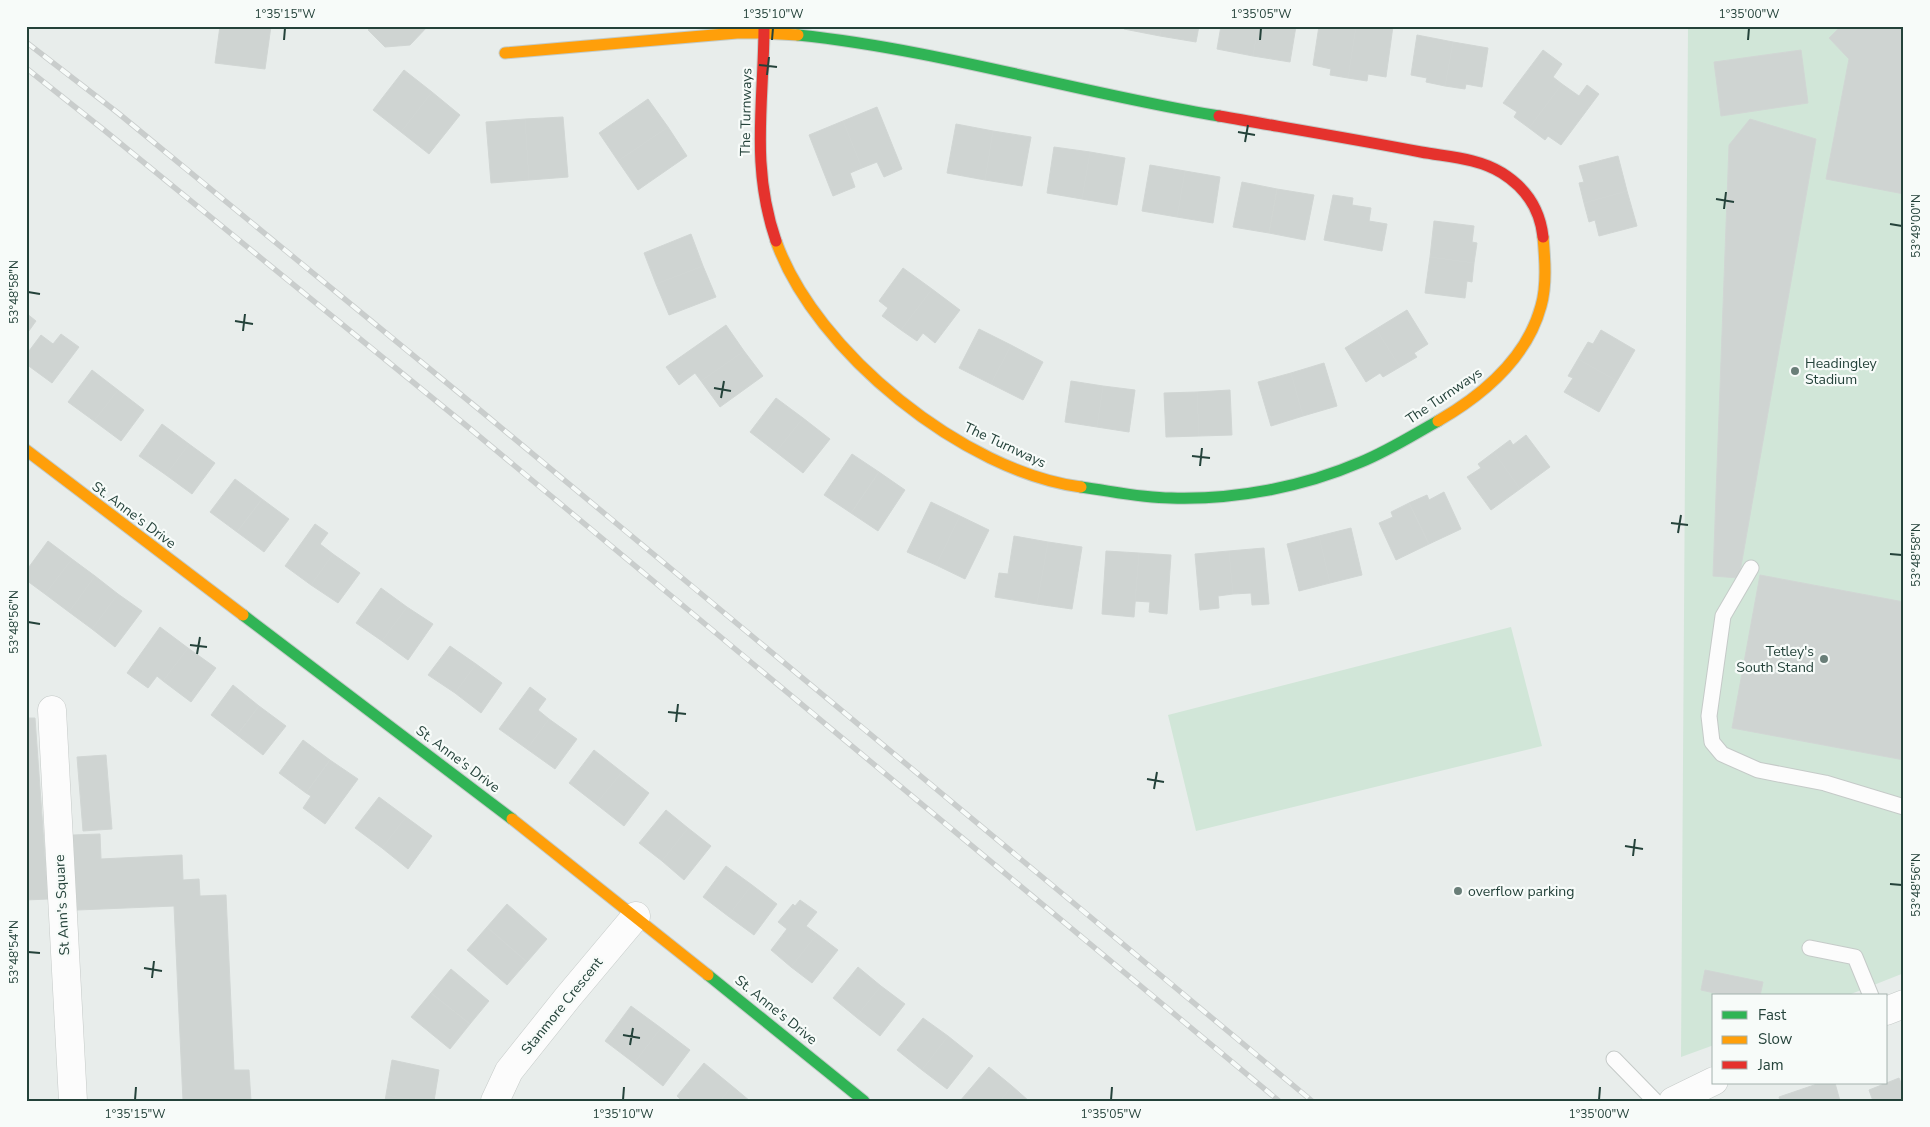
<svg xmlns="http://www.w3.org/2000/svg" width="1930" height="1127" font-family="'Nunito Sans',sans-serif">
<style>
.green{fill:#d1e6d8}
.building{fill:#cfd4d2;stroke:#d1d6d4}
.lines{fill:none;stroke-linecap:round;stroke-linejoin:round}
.lane-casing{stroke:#c5cac8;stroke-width:17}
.street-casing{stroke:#c5cac8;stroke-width:29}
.fast-casing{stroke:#c3cbc8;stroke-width:13}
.slow-casing{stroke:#c3cbc8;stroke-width:13}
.jam-casing{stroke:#c3cbc8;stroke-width:13}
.lane{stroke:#fcfcfc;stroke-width:15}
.street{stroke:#fcfcfc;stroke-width:28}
.fast{stroke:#30b455;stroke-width:11}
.slow{stroke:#ff9f0a;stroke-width:11}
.jam{stroke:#e5322d;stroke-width:11}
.rail-casing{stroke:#c9cdcc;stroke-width:5.5}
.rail{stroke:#f7fbf9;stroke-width:4;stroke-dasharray:11;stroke-linecap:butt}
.ticks{fill:none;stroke:#24423a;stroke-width:2}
.poi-dot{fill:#697e78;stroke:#f7fbf9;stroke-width:2}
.labels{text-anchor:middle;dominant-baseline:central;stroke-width:4.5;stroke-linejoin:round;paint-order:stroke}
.street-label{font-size:14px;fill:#24423a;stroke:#f7fbf9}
.poi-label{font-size:14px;fill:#24423a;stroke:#f7fbf9;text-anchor:start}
.neatline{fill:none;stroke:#24423a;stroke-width:2}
.ticks-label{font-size:12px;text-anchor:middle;fill:#24423a}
</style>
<rect width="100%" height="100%" fill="#e8edeb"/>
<path class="green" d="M1688 26H1904V973L1846 996H1714V1045L1681 1057Z
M1511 627 1542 746 1196 831 1168 715Z"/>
<path class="building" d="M220 26H271L265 69 215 63Z
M372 26H428L410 45 385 47 368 30Z
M1124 26H1162L1160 36 1124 29Z
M1162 26H1199L1196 42 1160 36Z
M1221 26H1258L1253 56 1217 49Z
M1258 26H1296L1290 62 1253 56Z
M1319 26H1356L1348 78 1330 75 1331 69 1313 65Z
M1356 26H1393L1386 77 1368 74 1367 81 1348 78Z
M1841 26H1904V194L1826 179 1849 59 1829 38Z
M1417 35 1453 42 1445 86 1426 82 1427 78 1411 75Z
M1453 42 1488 48 1482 87 1466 84 1465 89 1445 86Z
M1543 50 1562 64 1553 77 1562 84 1529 128 1514 117 1517 112 1503 103Z
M1801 50 1808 103 1721 116 1714 62Z
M404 70 432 92 401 132 373 110Z
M1562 84 1579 96 1587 85 1599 94 1561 145 1548 136 1545 140 1529 128Z
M432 92 460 115 429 154 401 132Z
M648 99 668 127 618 161 599 133Z
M877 107 902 169 884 177 877 162 862 168 843 121Z
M563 117 568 177 529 180 525 119Z
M525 119 529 180 491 183 486 122Z
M1750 119 1816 139 1739 578 1713 576 1729 145Z
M843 121 862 168 850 173 855 187 833 196 809 135Z
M956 124 993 131 985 180 947 173Z
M668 127 687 156 638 190 618 161Z
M993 131 1031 137 1022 186 985 180Z
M1054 147 1090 152 1082 199 1047 193Z
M1090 152 1125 158 1117 205 1082 199Z
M1618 156 1627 191 1584 203 1579 183 1584 182 1579 166Z
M1150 165 1185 171 1177 217 1142 211Z
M1185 171 1220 177 1213 223 1177 217Z
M1242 182 1277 189 1269 233 1233 227Z
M1277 189 1314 195 1305 240 1269 233Z
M1627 191 1637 226 1599 236 1595 220 1589 222 1584 203Z
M1333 195 1353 198 1352 205 1371 208 1369 221 1387 224 1382 251 1324 240Z
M1434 221 1474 226 1472 242 1477 243 1474 263 1430 257Z
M691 234 703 266 656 284 644 253Z
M1430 257 1474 263 1472 282 1467 281 1465 298 1425 293Z
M703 266 716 297 669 315 656 284Z
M903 268 932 289 901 330 882 316 888 308 879 301Z
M932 289 960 310 935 343 923 333 917 341 901 330Z
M1407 310 1428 344 1414 353 1417 357 1400 367 1376 329Z
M26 313 36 321 26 335Z
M726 325 744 351 701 381 695 373 679 385 666 367Z
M979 329 1011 345 991 384 959 368Z
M1376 329 1400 367 1383 377 1380 373 1366 382 1345 348Z
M1601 330 1635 350 1617 381 1578 359 1588 342 1593 344Z
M61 334 79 347 52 383 26 364V355L41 335 53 344Z
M1011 345 1043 362 1023 400 991 384Z
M744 351 763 376 720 407 701 381Z
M1578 359 1617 381 1599 412 1564 392 1573 378 1568 376Z
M1324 363 1337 406 1303 416 1291 373Z
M92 370 118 390 94 421 68 402Z
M1291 373 1303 416 1271 426 1258 382Z
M1071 381 1103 386 1097 427 1065 422Z
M1103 386 1135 390 1129 432 1097 427Z
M118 390 144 410 121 441 94 421Z
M1230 390 1232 435 1199 436 1197 392Z
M1197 392 1199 436 1166 437 1164 393Z
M776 398 803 418 776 452 750 432Z
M803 418 830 439 803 473 776 452Z
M162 424 189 444 166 475 139 456Z
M1526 435 1550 467 1520 489 1494 452 1510 440 1513 445Z
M189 444 215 463 192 494 166 475Z
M1494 452 1520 489 1491 510 1467 477 1481 468 1478 464Z
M852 454 879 472 851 513 824 495Z
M879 472 905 490 878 531 851 513Z
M235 479 262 499 237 532 210 512Z
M1444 492 1461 529 1429 544 1409 503 1427 495 1429 500Z
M262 499 289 519 264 552 237 532Z
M931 502 960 516 936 565 907 552Z
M1409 503 1429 544 1396 560 1379 523 1393 517 1391 512Z
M960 516 989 530 965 579 936 565Z
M315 524 328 533 320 544 333 554 311 585 285 566Z
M1351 528 1362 575 1330 583 1319 536Z
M1014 536 1048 542 1037 604 995 597 999 573 1008 574Z
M1319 536 1330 583 1299 591 1287 544Z
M48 541 72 559 45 594 26 580V571Z
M1048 542 1082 547 1072 609 1037 604Z
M1264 548 1269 604 1252 605 1251 593 1233 594 1229 551Z
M1106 551 1139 553 1134 617 1102 614Z
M1229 551 1233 594 1218 596 1219 608 1200 610 1195 554Z
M1139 553 1171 555 1167 614 1149 612 1150 602 1135 601Z
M333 554 360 573 338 603 311 585Z
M72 559 95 576 69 612 45 594Z
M1760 575 1904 602V760L1732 728Z
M95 576 118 594 92 629 69 612Z
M381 588 407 607 382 641 356 623Z
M118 594 142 611 115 647 92 629Z
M407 607 433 624 408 660 382 641Z
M160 627 188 648 163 681 157 676 148 688 127 673Z
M450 646 476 664 455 693 428 675Z
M188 648 216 668 191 702 163 681Z
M476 664 502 683 481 713 455 693Z
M233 685 259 706 237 735 211 715Z
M530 687 546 699 538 710 549 719 527 749 499 729Z
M259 706 286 726 263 755 237 735Z
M26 718H35L48 899 26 900Z
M549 719 577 739 555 769 527 749Z
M303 740 330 760 306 793 279 773Z
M594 750 622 772 596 804 569 783Z
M106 755 112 829 83 831 77 757Z
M330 760 358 779 325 824 303 808 311 796 306 793Z
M622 772 649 793 624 826 596 804Z
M379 797 406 817 382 848 355 828Z
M666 810 688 828 662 861 639 843Z
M406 817 432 836 408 869 382 848Z
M688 828 711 846 684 880 662 861Z
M100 834 101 859 182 855 183 880 199 879 200 896 226 895 234 1070H249L251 1101H183L174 906 77 910 73 835Z
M726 866 752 885 728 916 703 897Z
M752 885 777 904 754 935 728 916Z
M800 900 817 912 806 926 817 934 791 967 771 950 787 929 778 922 793 904 795 906Z
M507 904 547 939 527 962 487 927Z
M487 927 527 962 507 985 467 950Z
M817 934 838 950 812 983 791 967Z
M858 967 881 986 856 1017 833 998Z
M451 969 489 1001 470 1024 431 993Z
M1705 970 1763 982 1760 996H1728L1701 990Z
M881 986 905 1004 880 1036 856 1017Z
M431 993 470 1024 450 1049 411 1017Z
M631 1006 661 1028 634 1063 605 1041Z
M923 1018 948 1036 922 1070 897 1050Z
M661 1028 690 1050 663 1086 634 1063Z
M948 1036 973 1056 947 1089 922 1070Z
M392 1060 439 1070 434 1101H420L386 1095Z
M704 1063 732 1086 720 1101H682L677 1096Z
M989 1067 1012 1086 1000 1101H960Z
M1899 1078 1904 1089V1101H1873L1869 1090Z
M1820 1083H1835L1840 1101H1780L1779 1097Z
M732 1086 750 1101H720Z
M1012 1086 1029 1101H1000Z
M386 1095 420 1101H385Z"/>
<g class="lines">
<defs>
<path id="lane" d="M1751 568 1723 616 1709 716 1712 742 1722 754 1758 770 1825 783 1904 807
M1810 948 1855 957 1871 996
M1614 1059 1655 1101"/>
<path id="street" d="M52 710 73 1101
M1886 1011 1904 1004
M495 1101 509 1071 568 997 636 916
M1673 1101 1714 1081"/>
<path id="fast" d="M798 35C941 50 1078 93 1219 116
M1081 487C1111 491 1141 498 1171 498 1235 500 1303 487 1361 462 1388 451 1413 435 1438 421
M243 615 512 819
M708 975 864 1101"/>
<path id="slow" d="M505 53 737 33H760L798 35
M776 241C815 352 965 472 1081 487
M1438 421C1483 395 1527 358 1541 306 1547 285 1545 259 1543 237
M26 450 243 615
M512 819 708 975"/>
<path id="jam" d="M764 26C764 102 750 165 776 241
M1219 116C1287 128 1354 139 1421 152 1448 157 1478 158 1502 173 1526 188 1540 209 1543 237"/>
</defs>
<use href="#lane" class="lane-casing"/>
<use href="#street" class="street-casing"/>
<use href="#fast" class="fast-casing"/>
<use href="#slow" class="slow-casing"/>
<use href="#jam" class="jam-casing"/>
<use href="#lane" class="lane"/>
<use href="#street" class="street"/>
<use href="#fast" class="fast"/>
<use href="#slow" class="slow"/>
<use href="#jam" class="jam"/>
<defs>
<path id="rail" d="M26 42 118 113 481 411 1312 1101
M26 68 104 130 468 427 1279 1101"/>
</defs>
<use href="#rail" class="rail-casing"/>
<use href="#rail" class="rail"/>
</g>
<path class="ticks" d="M284 40 285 28M772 40 773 28M1260 40 1261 28M1748 40 1749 28M759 65 777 67M767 75 769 57M1238 132 1255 135M1245 142 1248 125M1716 199 1734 202M1724 209 1726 192M1890 224 1902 226M28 292 40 294M235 321 253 324M243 331 245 314M714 388 731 391M721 398 724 381M1192 456 1210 458M1200 466 1202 448M1671 523 1688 525M1678 533 1681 515M1890 554 1902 555M28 622 40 624M190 645 207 647M197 654 200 637M668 712 686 714M676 722 678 704M1147 779 1164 782M1154 789 1157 772M1625 846 1643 849M1633 856 1635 839M1890 884 1902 885M28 952 40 953M144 968 162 971M152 978 154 961M623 1035 640 1038M630 1045 633 1028M135 1100 136 1087M623 1100 624 1087M1111 1100 1112 1087M1599 1100 1600 1087"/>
<g class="poi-dot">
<circle cx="1795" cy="371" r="5"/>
<circle cx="1824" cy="659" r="5"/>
<circle cx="1458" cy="891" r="5"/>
</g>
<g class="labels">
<g class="street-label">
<text transform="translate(746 112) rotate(-89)">The Turnways</text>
<text transform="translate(1444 396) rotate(-34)">The Turnways</text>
<text transform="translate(1005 445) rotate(25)">The Turnways</text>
<text transform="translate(134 515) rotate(37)">St. Anne's Drive</text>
<text transform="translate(458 759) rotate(37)">St. Anne's Drive</text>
<text transform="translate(62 905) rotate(-93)">St Ann's Square</text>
<text transform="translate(562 1006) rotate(-51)">Stanmore Crescent</text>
<text transform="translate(776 1010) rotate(39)">St. Anne's Drive</text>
</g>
<g class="poi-label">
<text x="1805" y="363">Headingley<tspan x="1805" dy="16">Stadium</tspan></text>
<text x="1814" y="651" text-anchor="end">Tetley's<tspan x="1814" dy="16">South Stand</tspan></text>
<text x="1468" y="891">overflow parking</text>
</g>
</g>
<rect width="1930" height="1127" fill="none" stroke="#f7fbf9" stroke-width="55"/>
<rect x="1712" y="994" width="175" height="90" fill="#f7fbf9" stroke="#a3b1ad"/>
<rect x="1722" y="1011" width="25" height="8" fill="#30b455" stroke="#a3b1ad"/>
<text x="1758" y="1020" font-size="15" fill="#24423a">Fast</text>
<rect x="1722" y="1036" width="25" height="8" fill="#ff9f0a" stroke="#a3b1ad"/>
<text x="1758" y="1044" font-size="15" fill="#24423a">Slow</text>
<rect x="1722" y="1061" width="25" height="8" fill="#e5322d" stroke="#a3b1ad"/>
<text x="1758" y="1070" font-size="15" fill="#24423a">Jam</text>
<rect x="28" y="28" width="1874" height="1072" class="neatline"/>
<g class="ticks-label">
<text x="285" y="18">1°35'15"W</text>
<text x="773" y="18">1°35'10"W</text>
<text x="1261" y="18">1°35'05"W</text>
<text x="1749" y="18">1°35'00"W</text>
<text transform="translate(1916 226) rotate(-90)" y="4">53°49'00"N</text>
<text transform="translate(14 292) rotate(-90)" y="4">53°48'58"N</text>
<text transform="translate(1916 555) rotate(-90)" y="4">53°48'58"N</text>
<text transform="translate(14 622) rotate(-90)" y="4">53°48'56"N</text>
<text transform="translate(1916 885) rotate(-90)" y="4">53°48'56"N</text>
<text transform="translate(14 952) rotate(-90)" y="4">53°48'54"N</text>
<text x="135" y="1118">1°35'15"W</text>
<text x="623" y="1118">1°35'10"W</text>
<text x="1111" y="1118">1°35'05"W</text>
<text x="1599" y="1118">1°35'00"W</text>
</g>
</svg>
